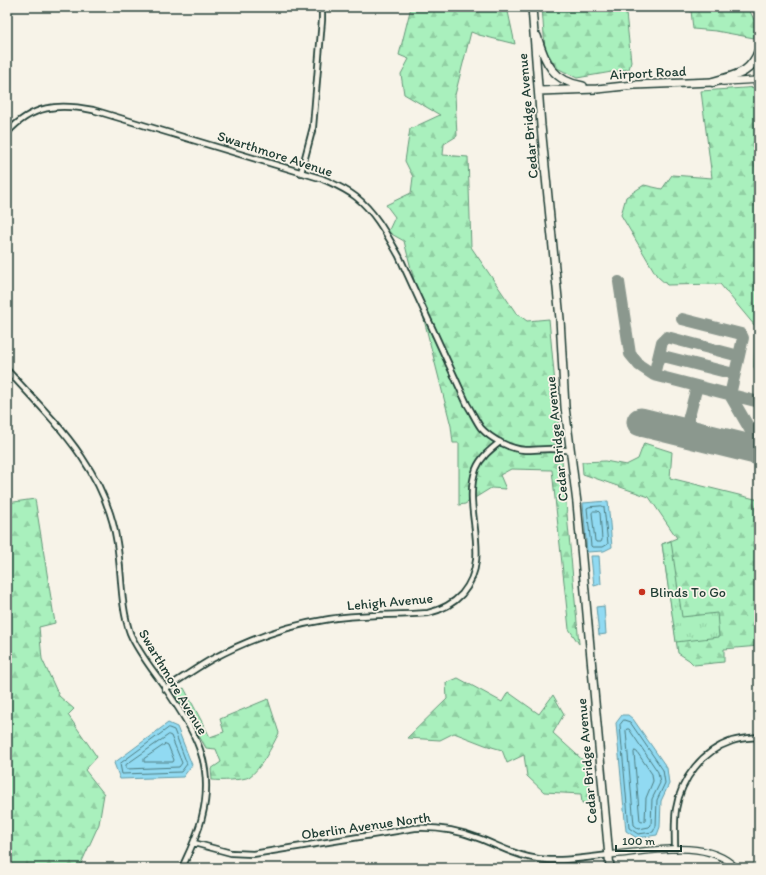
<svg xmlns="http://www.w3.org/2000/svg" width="766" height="875" font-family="Itim,sans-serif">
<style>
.forest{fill:url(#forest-firs);stroke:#649678}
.park{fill:url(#park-tufts);stroke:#649678}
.water{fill:#91daf2;stroke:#639ba6}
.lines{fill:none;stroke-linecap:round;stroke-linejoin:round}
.shore{stroke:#4d7c80;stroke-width:1}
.taxiway{stroke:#8b988e;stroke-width:12}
.runway{stroke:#8b988e;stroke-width:29}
.minor-casing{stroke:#1f3d34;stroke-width:8}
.tertiary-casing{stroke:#1f3d34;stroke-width:8}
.primary-casing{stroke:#1f3d34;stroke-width:10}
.motorway-casing{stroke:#1f3d34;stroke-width:11}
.minor{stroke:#f7f3e8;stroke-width:4.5}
.tertiary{stroke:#f7f3e8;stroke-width:5.5}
.primary{stroke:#f7f3e8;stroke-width:7}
.motorway{stroke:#f7f3e8;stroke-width:8}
.poi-dot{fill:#c8321e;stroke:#f7f3e8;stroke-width:1.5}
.labels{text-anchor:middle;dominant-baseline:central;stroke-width:3.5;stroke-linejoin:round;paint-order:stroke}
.street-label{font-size:14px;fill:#1f3d34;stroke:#f7f3e8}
.poi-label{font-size:14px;fill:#1f3d34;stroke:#f7f3e8;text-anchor:start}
</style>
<defs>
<pattern id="forest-firs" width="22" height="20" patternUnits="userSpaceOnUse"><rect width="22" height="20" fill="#a9f0bd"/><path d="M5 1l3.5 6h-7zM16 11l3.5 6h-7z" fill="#91cfa3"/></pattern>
<pattern id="park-tufts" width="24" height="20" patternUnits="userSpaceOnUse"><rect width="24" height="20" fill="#a9f0bd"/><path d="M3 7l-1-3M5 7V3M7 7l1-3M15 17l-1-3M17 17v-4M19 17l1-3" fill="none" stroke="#91cfa3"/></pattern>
</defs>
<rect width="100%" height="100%" fill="#f7f3e8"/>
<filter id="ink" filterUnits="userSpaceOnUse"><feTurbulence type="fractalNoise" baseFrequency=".025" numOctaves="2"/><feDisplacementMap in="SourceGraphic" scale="8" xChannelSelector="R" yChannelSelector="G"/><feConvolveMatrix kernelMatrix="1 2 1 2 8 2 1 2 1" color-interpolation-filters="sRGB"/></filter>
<g filter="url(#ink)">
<path class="forest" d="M411 7H507L515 44 479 35 471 32 455 95 457 136 444 144 443 155 468 157 471 247 516 313 527 321 549 319 579 644 569 629 552 470 511 469 500 475 506 489 491 488 465 504 459 505V443H453L451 426 404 241 388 232 395 217 386 205 411 193 413 177 405 161 410 129 440 115 404 94 401 74 409 59 399 55Z
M542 7H604L605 11 626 13 631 62 629 69 577 78 557 68 545 49Z
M687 7H738L739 9 741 10 742 7H748L755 22 754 38 716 31 693 29 691 10Z
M759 87V377L754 367 755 326 720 284 667 285 657 276 621 215 626 197 644 185 662 189 672 175 712 178 701 91Z
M644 443 672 452 670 478 759 500V646L724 649V662L694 665 689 660 678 653 662 544 677 538 649 497 583 474 582 462 605 461 626 465 638 459Z
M35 499 55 623 39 627 42 659 59 696 74 709 68 715 97 757 85 770 104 794 99 824 79 868H7V503Z
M458 678 502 702 508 692 539 714 553 695 564 714 553 733 587 764 591 802 582 803 581 794 544 792 527 776 524 755 507 763 502 750 485 745 454 733 440 740 407 738 447 699 446 683Z
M184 688 210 737 224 732 220 719 268 699 279 733C272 746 261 769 249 777 244 780 219 781 212 780L211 769 221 762 216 749 206 748 174 693Z"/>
<path class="park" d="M671 541 682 617 717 613 719 637 676 642 662 544Z"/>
<path class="water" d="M608 501 612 547 604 551 587 552 583 503Z
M591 556H599L601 584 594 586Z
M604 606 606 634 599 635 596 607Z
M622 715H628L633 719 667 768 669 784 661 801 660 827 657 835 637 838 626 831 616 723Z
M168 723 177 727 192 765 183 777 120 779 114 763Z"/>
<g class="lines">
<path class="shore" d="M602 506 604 507 608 544 603 547H592L591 546 587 508 589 507Z
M594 511H598L600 513 602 540 601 542H597L595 541 592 513Z
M624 720 630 722 663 770 665 783 657 800 656 826 653 832 638 834 629 828 620 725Z
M169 728 174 730 187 764 181 772 122 774 120 764Z
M627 729H629L658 772 660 783 652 799 651 825 649 827 639 829 634 825 626 731Z
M169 735 171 736 182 763 179 767 126 769V765Z
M166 744 168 745 174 760 173 762H144V759Z
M635 751 637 752 652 774 653 781 646 798 645 821 642 822 640 821 634 753Z"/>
<path class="taxiway" d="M619 282 630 354 639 365 654 375 759 402
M682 319 741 334 743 338 730 395 759 445
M659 355 734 374
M654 375 662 342 667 337 739 356
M690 434 686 428 697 386"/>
<path class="runway" d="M641 422 759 451"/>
<defs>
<path id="minor" d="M7 133C32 105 58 103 93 110L323 179C334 184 346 189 356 197 375 212 387 235 399 256L467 404C472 412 476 421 481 428 491 439 510 449 525 450 540 450 555 447 570 451
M301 173 313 127 322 20V7
M7 370C55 422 106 470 117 543 122 572 120 605 130 633 138 652 152 669 164 686 193 730 216 762 202 817 198 835 189 852 182 868
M165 689C181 679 196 668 212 659 246 641 285 626 324 620 358 613 393 616 428 613 441 610 453 604 462 594 494 556 461 510 476 469 481 457 490 450 500 442
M194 843 231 853 253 854 415 828C438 827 457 830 478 838 497 845 514 855 533 858 557 863 585 858 609 855
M675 849C675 836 674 822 676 809 681 779 702 751 732 741 741 738 750 738 759 737"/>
<path id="tertiary" d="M723 82 759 80
M609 855C647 852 707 837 736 868"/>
<path id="primary" d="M532 7 541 126 560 319 565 407 577 503 610 868
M537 36C545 63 553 81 583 86
M539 91 597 89 634 85 713 82"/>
<path id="motorway" d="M713 82C735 75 750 75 759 51"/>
</defs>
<use href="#minor" class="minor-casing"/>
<use href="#tertiary" class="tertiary-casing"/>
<use href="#primary" class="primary-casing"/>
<use href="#motorway" class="motorway-casing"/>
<use href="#minor" class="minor"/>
<use href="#tertiary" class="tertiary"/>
<use href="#primary" class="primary"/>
<use href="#motorway" class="motorway"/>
</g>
</g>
<circle class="poi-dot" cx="642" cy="592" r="4"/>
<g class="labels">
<g class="street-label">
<text transform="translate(648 73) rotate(-3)">Airport Road</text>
<text transform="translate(528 116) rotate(-95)">Cedar Bridge Avenue</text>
<text transform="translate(275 154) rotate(18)">Swarthmore Avenue</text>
<text transform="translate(557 439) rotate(-96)">Cedar Bridge Avenue</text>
<text transform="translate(390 602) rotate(-5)">Lehigh Avenue</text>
<text transform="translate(173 682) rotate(59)">Swarthmore Avenue</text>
<text transform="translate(587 761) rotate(-95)">Cedar Bridge Avenue</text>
<text transform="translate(366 826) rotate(-8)">Oberlin Avenue North</text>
</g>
<g class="poi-label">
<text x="650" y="592">Blinds To Go</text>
</g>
</g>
<rect width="766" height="875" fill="none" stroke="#f7f3e8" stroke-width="24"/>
<rect x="12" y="12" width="742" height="851" fill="none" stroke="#1f3d34" stroke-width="1.5" filter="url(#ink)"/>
<path d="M616 845v6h65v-6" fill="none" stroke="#1f3d34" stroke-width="2"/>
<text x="622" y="845" font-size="12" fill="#1f3d34" stroke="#f7f3e8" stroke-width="3" paint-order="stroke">100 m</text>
</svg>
